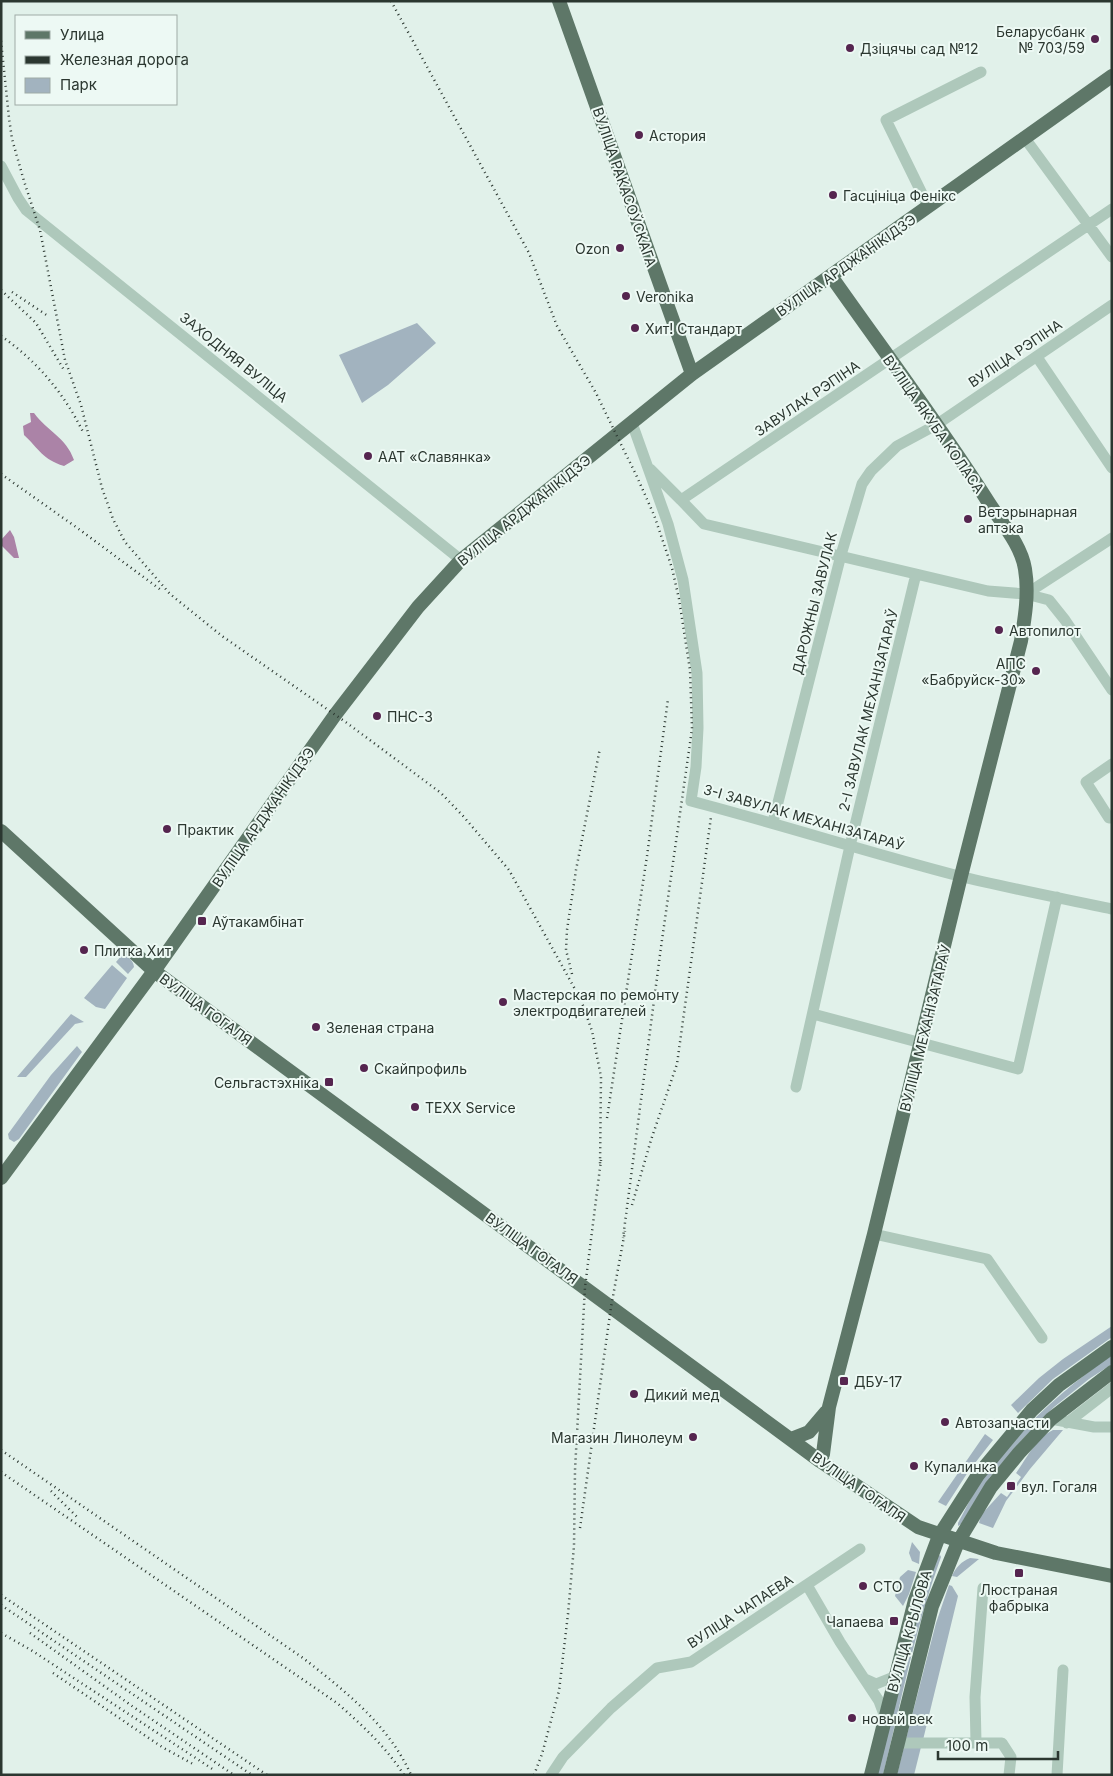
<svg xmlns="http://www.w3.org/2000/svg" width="1113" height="1776" font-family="Inter,sans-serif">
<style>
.green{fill:#a2b3bf}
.water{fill:#ab83a7}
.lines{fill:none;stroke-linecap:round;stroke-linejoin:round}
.minor{stroke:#aec8bb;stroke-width:11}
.major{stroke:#5e7768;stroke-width:14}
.rail{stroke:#2b3730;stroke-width:2.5;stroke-dasharray:1 4;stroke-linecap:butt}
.poi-dot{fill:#55254f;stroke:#edf9f4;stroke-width:2}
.labels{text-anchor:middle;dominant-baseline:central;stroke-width:4;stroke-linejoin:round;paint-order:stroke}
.poi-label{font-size:14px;fill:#2b3730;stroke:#edf9f4;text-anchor:start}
.street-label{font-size:14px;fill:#2b3730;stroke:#edf9f4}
</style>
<rect width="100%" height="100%" fill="#e1f1ea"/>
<path class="green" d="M417 323 436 343 388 385 362 403 339 355Z
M122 955C129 957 133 960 134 967L128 974 116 962Z
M112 965 127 978 105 1009 96 1007 84 998Z
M71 1014 84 1022 75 1024 26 1077H17Z
M77 1046 82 1052 79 1056 19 1139 14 1142 9 1139 8 1134 51 1075Z
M1112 1326V1337L1053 1379 1018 1413 1011 1405 1039 1378 1063 1359Z
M1112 1355V1364L1089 1379 1054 1407 1022 1440 990 1477 961 1524 958 1526V1523C967 1507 975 1488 987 1473 1023 1426 1064 1388 1112 1355Z
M1053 1430H1063L1030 1469 1006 1501 993 1528 979 1523 981 1515 1001 1493 1007 1497 1021 1477 1016 1473C1027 1458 1036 1438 1053 1430Z
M985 1434 993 1440 968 1472 946 1506 938 1502Z
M912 1542 920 1552 919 1564 912 1561 909 1553Z
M940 1555 941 1557C915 1628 901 1702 883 1775H876L921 1604 937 1557Z
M970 1558 979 1559 957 1577 952 1576C956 1567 961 1562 970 1558Z
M908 1570 916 1572 909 1594 903 1606 895 1596 900 1577Z
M949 1585 952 1586 958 1596 923 1740 906 1739 936 1623Z
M904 1747H921L914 1775H897Z"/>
<path class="water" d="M30 413H34C47 431 66 437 74 460L64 466C42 459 40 450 24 435L23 426 31 422Z
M10 530 14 537 19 558H14L1 545V540Z"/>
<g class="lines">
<path class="minor" d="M1024 137 1112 257
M1 166 18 198 26 210 461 560
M928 206 886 120 981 72
M1037 357 1112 468
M632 423 668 524 683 580 697 673 698 728 696 767 691 801C779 824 867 852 955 875 1007 888 1060 898 1112 909
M650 469 681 500 1112 209
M681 500 704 524 988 591 1026 594 1049 600 1065 620 1112 690
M1026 594 1112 538
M1109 818 1086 782 1112 764
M773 822 841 555 862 484 871 471 897 446 936 425 1112 305
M813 1014 1018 1069 1057 897
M796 1087 850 846 916 574
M874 1234 987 1259 1042 1338
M1051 1419 1094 1427H1112
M1067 1423 1112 1388
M807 1585 840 1642 879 1701 885 1717
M865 1679 876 1684 896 1676
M976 1742 975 1697 983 1588
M898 1743H1002L1011 1757 1009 1775
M551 1775 563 1757 611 1708 657 1668 691 1662 860 1549
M1057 1775 1063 1670"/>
<path class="major" d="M559 1 692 374
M1 831 154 971 820 1461 918 1527 996 1553 1112 1576
M1 1178 154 971 335 715 418 607 461 560 692 374 1112 76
M791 1439 809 1432 826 1412
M820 1461 823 1454 829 1407 874 1234 961 876 1021 641C1025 617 1029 593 1025 569 1021 544 1000 521 987 500 938 423 883 350 831 276
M871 1775 915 1600 939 1536 978 1475 1032 1410 1059 1385 1112 1347
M890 1775 932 1606 958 1542 991 1487 1019 1453 1051 1419 1112 1372"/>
<path class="rail" d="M391 1 529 253 557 326 596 393 638 479 654 515 672 568 679 599 690 670 692 729 661 947 623 1238
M1 41 9 118 12 139 24 181 40 230 65 360 81 405 102 488 113 519 125 542 170 594 222 636 347 723 441 793 464 817 509 870 581 1000 592 1031 601 1077 600 1167
M1 290 36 323 64 370
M12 292 48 316
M1 336C36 360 64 393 83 432
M1 474 76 527 161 590
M572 974 566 950 567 930 576 870 600 748
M607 1118 647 856 668 699
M632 1205 651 1140 677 1064 711 817
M1 1450 303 1658C345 1691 389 1725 411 1775
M1 1472 337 1703C362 1725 386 1747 404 1775
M51 1491 79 1519
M580 1528 611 1307 625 1231
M1 1595 267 1775
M1 1605 252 1775
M1 1633 31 1650 214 1770
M30 1633 132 1706 234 1775
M53 1673 162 1747 193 1764
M534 1775 542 1754 559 1691 568 1614 574 1546 575 1470 585 1287 601 1160"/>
</g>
<g class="poi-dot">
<circle cx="1095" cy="39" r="5"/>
<circle cx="850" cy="48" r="5"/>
<circle cx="639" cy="135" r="5"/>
<circle cx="833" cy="195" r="5"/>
<circle cx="620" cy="248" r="5"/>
<circle cx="626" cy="296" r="5"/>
<circle cx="635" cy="328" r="5"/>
<circle cx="368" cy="456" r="5"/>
<circle cx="968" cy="519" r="5"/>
<circle cx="999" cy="630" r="5"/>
<circle cx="1036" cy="671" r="5"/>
<circle cx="377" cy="716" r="5"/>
<circle cx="167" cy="829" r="5"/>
<rect x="197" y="916" width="10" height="10" rx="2.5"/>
<circle cx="84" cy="950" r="5"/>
<circle cx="503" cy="1002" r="5"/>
<circle cx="316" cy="1027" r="5"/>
<circle cx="364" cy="1068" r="5"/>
<rect x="324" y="1077" width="10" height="10" rx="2.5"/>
<circle cx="415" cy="1107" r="5"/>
<rect x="839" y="1376" width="10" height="10" rx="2.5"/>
<circle cx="634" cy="1394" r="5"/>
<circle cx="945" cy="1422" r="5"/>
<circle cx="693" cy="1437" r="5"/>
<circle cx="914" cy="1466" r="5"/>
<rect x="1006" y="1481" width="10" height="10" rx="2.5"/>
<rect x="1014" y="1568" width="10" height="10" rx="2.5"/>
<circle cx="863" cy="1586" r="5"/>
<rect x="889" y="1616" width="10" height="10" rx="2.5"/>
<circle cx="852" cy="1718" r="5"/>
</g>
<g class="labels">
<g class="poi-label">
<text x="1085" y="31" text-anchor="end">Беларусбанк<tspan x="1085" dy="16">№ 703/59</tspan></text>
<text x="860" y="48">Дзіцячы сад №12</text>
<text x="649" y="135">Астория</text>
<text x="843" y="195">Гасцініца Фенікс</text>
<text x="610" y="248" text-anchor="end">Ozon</text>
<text x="636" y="296">Veronika</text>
<text x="645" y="328">Хит! Стандарт</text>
<text x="378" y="456">ААТ «Славянка»</text>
<text x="978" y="511">Ветэрынарная<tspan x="978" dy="16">аптэка</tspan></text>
<text x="1009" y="630">Автопилот</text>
<text x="1026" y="663" text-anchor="end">АПС<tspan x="1026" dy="16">«Бабруйск-30»</tspan></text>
<text x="387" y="716">ПНС-3</text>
<text x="177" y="829">Практик</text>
<text x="212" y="921">Аўтакамбінат</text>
<text x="94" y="950">Плитка Хит</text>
<text x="513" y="994">Мастерская по ремонту<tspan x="513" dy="16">электродвигателей</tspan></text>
<text x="326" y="1027">Зеленая страна</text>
<text x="374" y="1068">Скайпрофиль</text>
<text x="319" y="1082" text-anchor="end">Сельгастэхніка</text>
<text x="425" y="1107">TEXX Service</text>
<text x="854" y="1381">ДБУ-17</text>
<text x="644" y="1394">Дикий мед</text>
<text x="955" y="1422">Автозапчасти</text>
<text x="683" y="1437" text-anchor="end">Магазин Линолеум</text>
<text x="924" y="1466">Купалинка</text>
<text x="1021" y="1486">вул. Гогаля</text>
<text x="873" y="1586">СТО</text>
<text x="1019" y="1589" text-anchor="middle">Люстраная<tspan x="1019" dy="16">фабрыка</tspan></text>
<text x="884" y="1621" text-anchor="end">Чапаева</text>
<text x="862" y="1718">новый век</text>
</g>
<g class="street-label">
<text transform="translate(625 187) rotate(71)">ВУЛІЦА РАКАСОЎСКАГА</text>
<text transform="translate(846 265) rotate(-35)">ВУЛІЦА АРДЖАНІКІДЗЭ</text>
<text transform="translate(1015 353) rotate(-34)">ВУЛІЦА РЭПІНА</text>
<text transform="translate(234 357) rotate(39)">ЗАХОДНЯЯ ВУЛІЦА</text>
<text transform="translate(807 398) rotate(-34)">ЗАВУЛАК РЭПІНА</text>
<text transform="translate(934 424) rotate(55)">ВУЛІЦА ЯКУБА КОЛАСА</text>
<text transform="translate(524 510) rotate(-39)">ВУЛІЦА АРДЖАНІКІДЗЭ</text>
<text transform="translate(814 603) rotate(-76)">ДАРОЖНЫ ЗАВУЛАК</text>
<text transform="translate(868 710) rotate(-76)">2-І ЗАВУЛАК МЕХАНІЗАТАРАЎ</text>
<text transform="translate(263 817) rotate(-55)">ВУЛІЦА АРДЖАНІКІДЗЭ</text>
<text transform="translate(804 817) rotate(16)">3-І ЗАВУЛАК МЕХАНІЗАТАРАЎ</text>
<text transform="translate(206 1009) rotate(36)">ВУЛІЦА ГОГАЛЯ</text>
<text transform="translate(925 1028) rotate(-76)">ВУЛІЦА МЕХАНІЗАТАРАЎ</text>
<text transform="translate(532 1248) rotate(36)">ВУЛІЦА ГОГАЛЯ</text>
<text transform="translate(859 1487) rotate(35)">ВУЛІЦА ГОГАЛЯ</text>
<text transform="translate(740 1611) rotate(-33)">ВУЛІЦА ЧАПАЕВА</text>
<text transform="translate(909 1631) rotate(-74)">ВУЛІЦА КРЫЛОВА</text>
</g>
</g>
<rect width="1113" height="1776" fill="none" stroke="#2b3730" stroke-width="5"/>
<rect x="15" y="15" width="162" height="90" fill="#edf9f4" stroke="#9faba6"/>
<rect x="25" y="31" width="25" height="8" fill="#5e7768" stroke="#9faba6"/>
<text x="60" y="40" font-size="15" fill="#2b3730">Улица</text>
<rect x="25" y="56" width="25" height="8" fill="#2b3730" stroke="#9faba6"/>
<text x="60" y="65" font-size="15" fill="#2b3730">Железная дорога</text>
<rect x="25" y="78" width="25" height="15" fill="#a2b3bf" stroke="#9faba6"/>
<text x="60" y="90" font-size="15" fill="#2b3730">Парк</text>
<path d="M938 1751v8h120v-8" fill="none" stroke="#2b3730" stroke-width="2.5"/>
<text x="946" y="1751" font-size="15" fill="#2b3730" stroke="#edf9f4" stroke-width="4" paint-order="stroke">100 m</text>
</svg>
